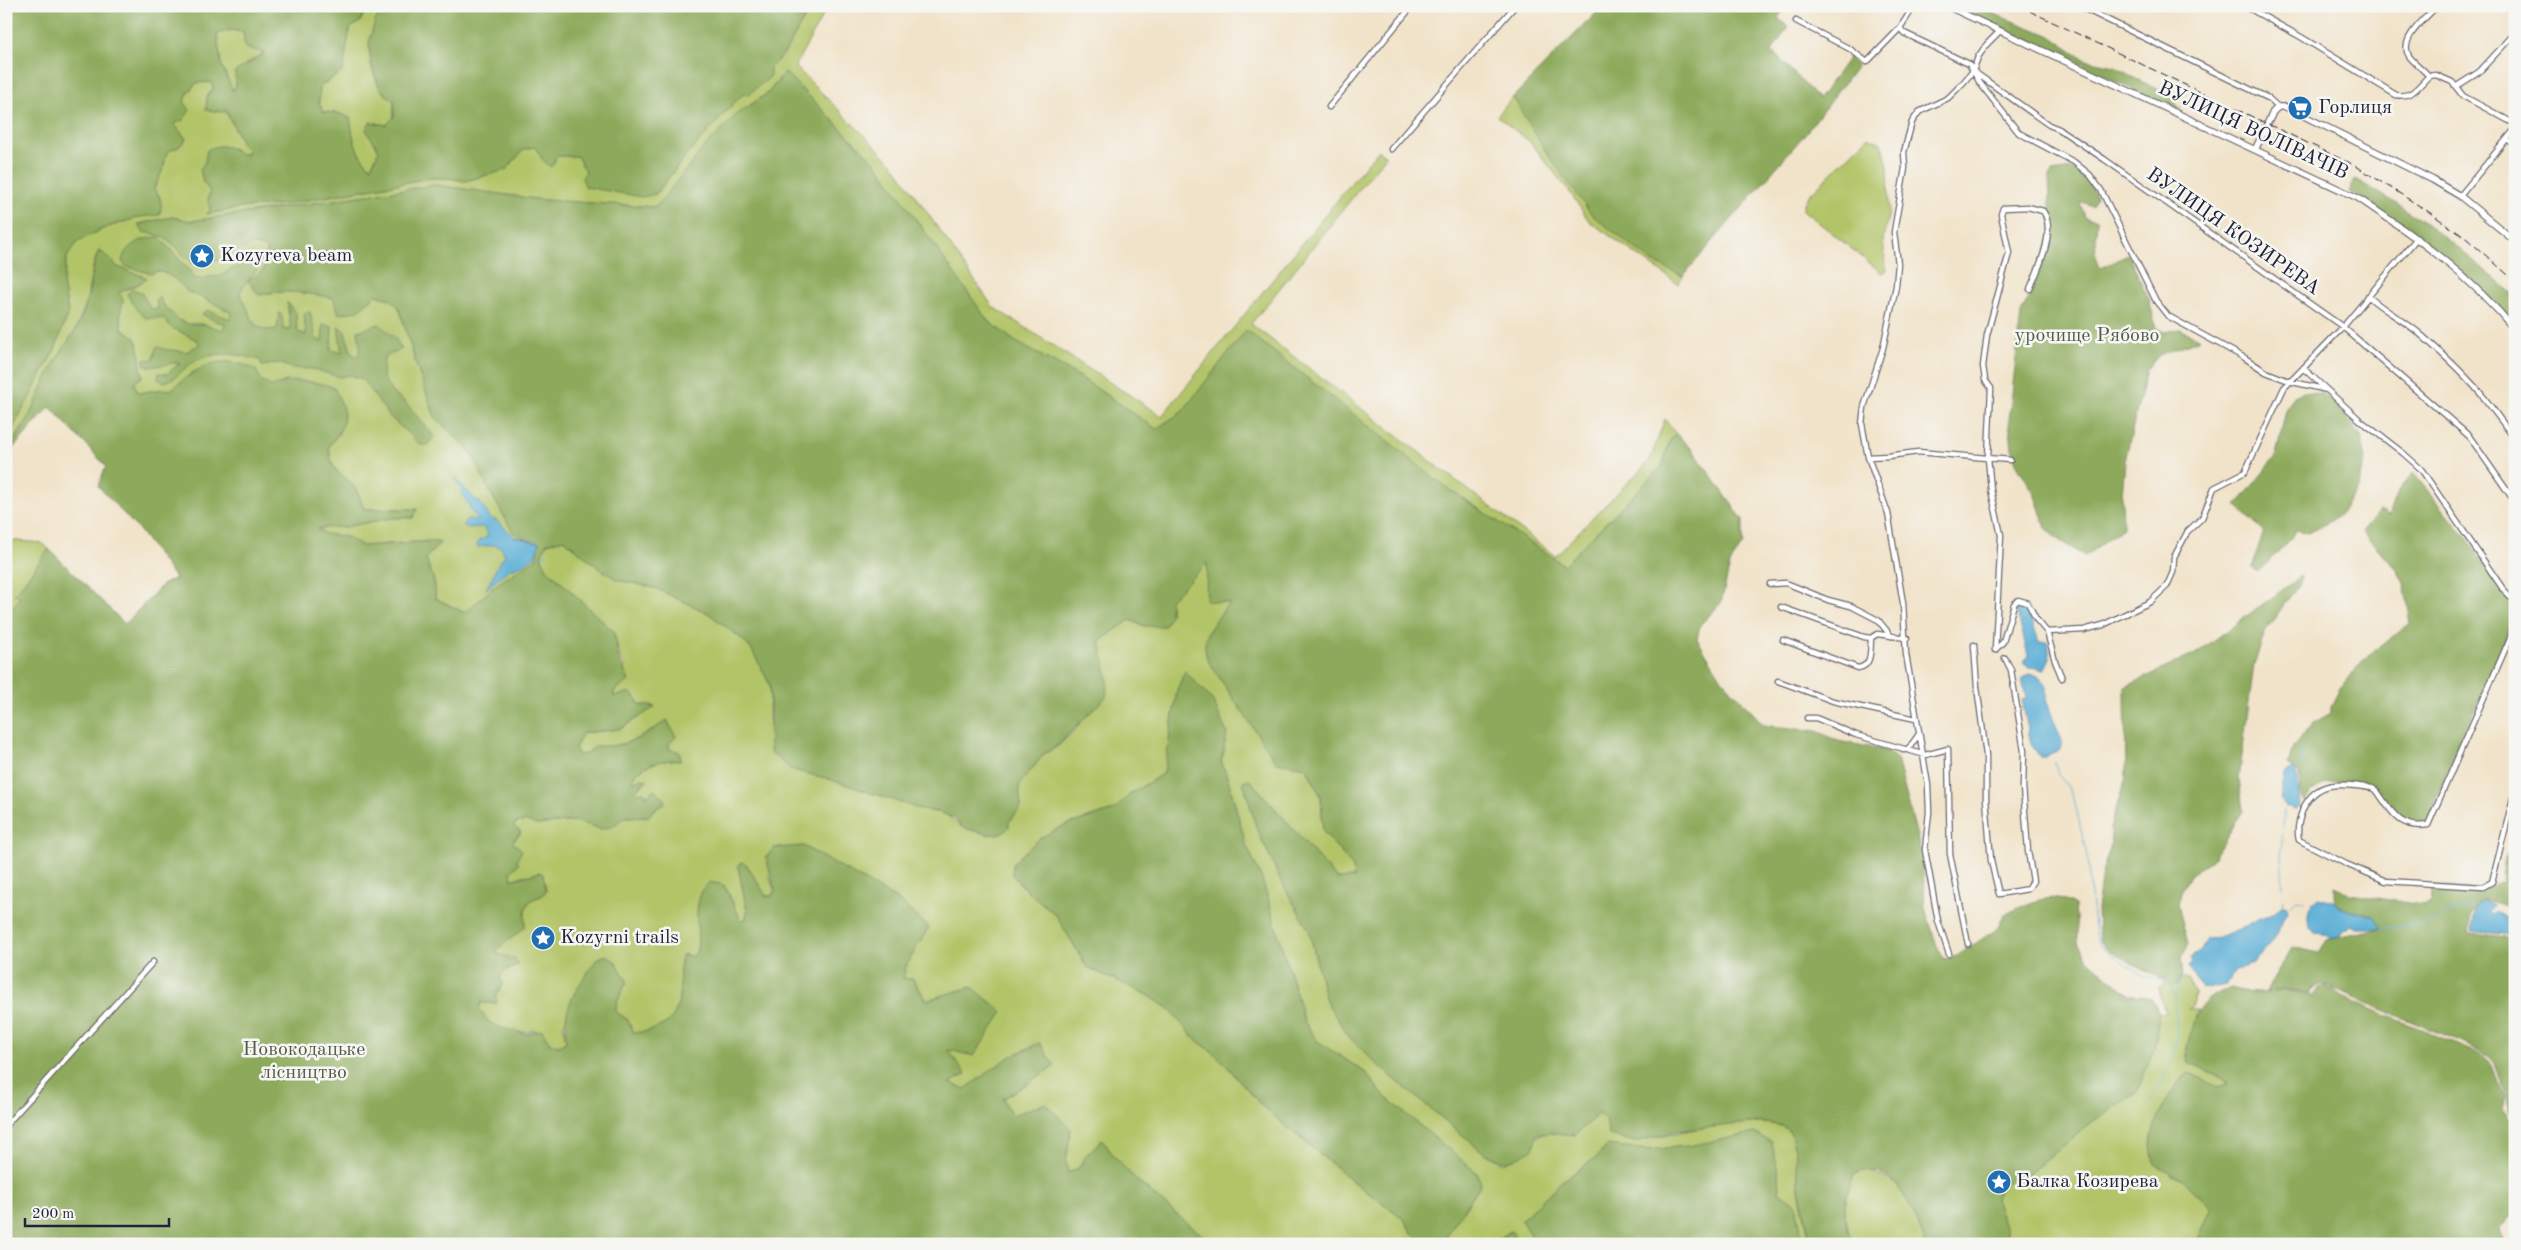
<svg xmlns="http://www.w3.org/2000/svg" width="2521" height="1250" font-family="'Old Standard TT',serif">
<style>
.green{fill:#b2c467;stroke:#6a7351}
.forest{fill:#8daa5c;stroke:#58664c;fill-rule:evenodd}
.water{fill:#59add5;stroke:#3e6888}
.lines{fill:none;stroke-linecap:round;stroke-linejoin:round}
.stream{stroke:#59add5;stroke-width:1}
.minor-casing{stroke:#6a666d;stroke-width:7}
.tertiary-casing{stroke:#6a666d;stroke-width:8}
.minor{stroke:#fff;stroke-width:4.5}
.tertiary{stroke:#fff;stroke-width:5.5}
.rail{stroke:#22223b;stroke-width:1;stroke-dasharray:8 4;stroke-linecap:butt}
.labels{text-anchor:middle;dominant-baseline:central;stroke-width:5;stroke-linejoin:round;paint-order:stroke}
.poi-label{font-size:20px;fill:#22223b;stroke:#f6f6f2;text-anchor:start}
.street-label{font-size:20px;fill:#22223b;stroke:#f6f6f2}
.park-label{font-size:20px;fill:#545b4a;stroke:#f6f6f2}
</style>
<rect width="100%" height="100%" fill="#f6f6f2"/>
<filter id="ink" filterUnits="userSpaceOnUse"><feTurbulence type="fractalNoise" baseFrequency=".02" numOctaves="2"/><feDisplacementMap in="SourceGraphic" scale="10" xChannelSelector="R" yChannelSelector="G"/><feConvolveMatrix kernelMatrix="1 2 1 2 8 2 1 2 1" color-interpolation-filters="sRGB"/></filter>
<filter id="wash" filterUnits="userSpaceOnUse"><feTurbulence type="fractalNoise" baseFrequency=".0096" numOctaves="4" result="noise"/><feDisplacementMap in="SourceGraphic" scale="20" xChannelSelector="R" yChannelSelector="G"/><feGaussianBlur stdDeviation="1.12" result="paint"/><feColorMatrix in="noise" values="0 0 0 0 0 0 0 0 0 0 0 0 0 0 0 0 0 1.4 0 .05"/><feComposite in="paint" operator="in"/></filter>
<g filter="url(#wash)">
<rect width="100%" height="100%" fill="#f1e3c9"/>
<path class="green" d="M374 6H379L381 13C365 35 367 64 380 88 382 93 390 97 394 101V117L386 125 371 122 367 130 379 150 371 167C354 153 353 138 350 118L338 113 324 112 319 103 320 86 331 80 346 45 350 28 360 22 366 9Z
M816 6H828L795 66 894 165 993 307 1162 416 1378 150 1386 156 1251 324 1555 556 1650 460 1665 419 1676 434 1671 438 1662 466 1564 565 1450 490 1190 402 1182 412 1156 429 1080 377 1016 342 988 321 879 167 785 72 768 93 737 114 656 207 543 200 435 185 191 221 172 217 138 224 143 232 158 234 207 258 219 260 252 244 266 248C272 263 262 272 251 280L259 295C281 290 311 290 333 298 341 301 349 306 357 311L376 295 390 299 399 308 418 370 435 417 471 452 489 490 513 532 525 539 538 551 536 559 497 584 468 610 463 612 435 598C437 580 430 574 426 558L440 543 430 541 362 546 347 537 325 534 318 528C328 527 340 528 350 526 370 522 392 516 413 518L416 509H364C361 503 360 496 357 491 345 471 331 479 329 446L340 432 288 380 272 387 261 380 193 372 171 390C155 388 153 392 138 393L134 383 143 376C136 354 146 340 122 329L119 293C129 287 139 286 147 278L118 267 100 251 101 249 98 252 93 266 86 304 72 338 54 364 27 421 6 451V441L55 349 68 313 63 283 67 257 78 241 105 228 139 217 159 214 160 197 154 189 163 169 167 152 180 146 186 139 174 124 188 93 196 83 211 82 243 145 248 149 247 154H241L233 148 207 150 203 182 210 191 208 200 210 210 207 214 240 208 285 204 430 178H449L465 181 506 170 524 149 535 147 543 160 556 156H577L586 172 656 194 685 157 732 105 784 54 808 12Z
M231 30 243 32 265 52 244 65 233 91 221 64 217 33Z
M1513 97 1529 124 1653 262 1683 276 1678 284 1589 221 1569 191 1530 142 1497 116Z
M1868 137 1881 143 1888 165 1889 212 1883 239 1886 270 1882 273 1803 210V204L1811 193Z
M564 539 600 569 618 580 655 588 708 613 743 640 752 650 770 685 769 719 792 770 826 778 934 812C950 811 953 824 965 828 973 831 982 832 989 835L1009 822 1021 807 1019 785 1044 754 1058 746 1076 729 1108 681 1100 641 1130 620 1144 626 1170 614V600L1207 563 1229 603 1207 633 1306 767 1321 796 1323 831 1353 867 1354 878 1337 879 1249 779 1243 781 1257 829 1281 881 1309 930 1326 1001 1349 1037 1380 1067 1482 1151 1498 1161 1505 1163C1535 1135 1533 1130 1575 1135L1598 1113 1635 1142C1660 1135 1773 1111 1789 1131 1799 1144 1796 1168 1798 1183 1801 1204 1806 1224 1811 1244H1803L1796 1204 1779 1192 1778 1172 1688 1146 1648 1150 1608 1145 1597 1157 1561 1182 1521 1220 1536 1244H1521L1511 1231 1491 1244H1436L1443 1241 1481 1184 1476 1172 1383 1095 1366 1073 1317 1041 1304 1021 1262 879 1246 845 1228 779 1221 761 1225 750 1213 701 1185 672 1177 690 1164 773 1130 794 1114 810 1063 826 1018 883 1056 915 1087 967 1148 995 1169 1009 1194 1038 1214 1053 1225 1064 1262 1106 1352 1181 1403 1218 1414 1236 1424 1244H1209C1200 1231 1192 1228 1181 1218 1152 1194 1122 1171 1102 1139L1084 1158 1079 1168 1068 1174 1066 1161 1071 1129 1012 1115 1003 1099 1054 1066 1040 1043 1008 1058 965 1089 949 1083 965 1073 948 1050 972 987 927 1000 913 979 903 978 906 966 928 927 898 900 803 846 769 876 775 891 772 896H766L747 865 738 866 747 911 746 919 741 921 727 890 698 941 697 951 692 957 683 954C674 979 690 1014 659 1027 650 1031 643 1033 633 1032L628 1020 616 1012 617 1002 627 981 563 1024 566 1042C552 1049 546 1039 535 1030 523 1035 499 1031 489 1022 485 1018 482 1013 479 1009L481 1003 495 998 503 985 500 977 504 971 514 967 511 959 497 954V950C503 942 512 939 518 932 531 919 516 902 542 896L546 891 544 880 524 875 512 880 511 872 518 864 517 860 520 849 514 846 512 842 520 834V831L513 827 516 823 525 821 537 825 575 821 601 829 611 827 625 817 649 816 653 810 664 804 649 795 636 793 635 790 646 782 642 779 632 781C637 764 664 758 680 761V752L669 749V744L676 737 667 720C644 737 624 748 596 746L586 754 579 755 575 748 583 733 620 729 653 705H640L635 697H614V692L625 667C617 656 618 643 613 631L547 569 541 556 547 543Z
M6 540 42 543 49 549 15 594 20 598 6 617Z
M2177 976 2188 979 2190 987 2195 993 2193 1007 2188 1010H2198L2186 1051 2188 1062 2220 1076 2228 1083 2218 1086 2189 1073 2179 1081 2155 1127 2170 1174 2184 1181 2212 1208 2196 1244H2005L2006 1229 1995 1199 2002 1185 2017 1175 2026 1177 2093 1121 2137 1093 2155 1045 2159 1013H2165L2159 989 2163 983Z
M1861 1171C1905 1175 1912 1209 1926 1244L1854 1243C1841 1211 1843 1206 1854 1174Z"/>
<path class="forest" d="M6 6H374L366 9 360 22 350 28 343 71 320 86 319 103 324 112 338 113 350 118C353 137 355 154 371 167L379 150 366 130 370 122 386 125 394 117V101L380 89 371 63 369 43 375 21 381 13 379 6H816L808 12 784 54 770 68V77L749 94 742 95 731 106 685 157 656 194 642 197 586 187 582 178 586 172 577 156H556L554 164 550 167 543 160 535 147 524 149 506 170 465 181 449 178H430L285 204 240 208 206 214 210 210 208 200 210 191 203 182 200 169 205 162 207 150C220 143 230 146 241 154H247L248 149 243 145 226 110 223 112 206 110 207 96 213 89 211 82 196 83 188 93 184 102 190 110 183 120 174 124 186 139 180 146 167 152 163 169 154 189C160 197 164 204 159 215L139 217 105 228 78 241 67 257 63 283 68 313 55 349 6 441V115L10 102 6 100ZM231 30 243 32 245 48 265 53 235 72 236 88 233 91 221 64 217 34Z
M1603 6H1738L1742 9 1745 6H1786L1778 18 1788 27 1772 51 1819 99 1849 57 1858 65 1805 134 1683 276 1653 262 1592 215 1548 155 1513 97Z
M1951 6H1973L2049 35 2086 60 2115 66 2134 78 2164 92 2181 109 2175 110 2062 55Z
M785 72 879 167 988 321 1016 342 1080 377 1156 429 1182 412 1246 330 1450 490 1564 565 1662 466 1671 438 1676 434 1693 450 1743 520V544L1730 564 1721 603 1700 625 1697 639 1722 679 1764 725 1817 731 1838 741 1885 750 1897 759 1923 860 1925 908 1937 946 1944 959 1957 956 1997 929 2005 914C2030 904 2049 889 2075 906L2078 942 2088 960 2130 995H2141L2152 999 2159 1013 2155 1045 2137 1093 2093 1121 2026 1177 2017 1175 2002 1185 1995 1199 2006 1229 2005 1244H1926C1915 1216 1895 1156 1854 1174 1844 1202 1839 1216 1855 1244H1811L1798 1183 1795 1150 1790 1132 1784 1126 1759 1122 1676 1131 1635 1142 1609 1135 1606 1121 1598 1114 1575 1135 1554 1133 1537 1134 1533 1149C1507 1162 1508 1167 1482 1151L1380 1067 1349 1037 1326 1001 1309 930 1281 881 1257 829 1243 781 1249 779 1337 879 1354 878 1353 867 1323 831 1321 796 1306 767 1276 762 1208 661C1198 636 1215 623 1229 603L1206 601 1207 563 1170 600V614L1165 626H1144L1130 620 1100 641 1108 681 1106 697 1057 746 1044 754 1019 785 1021 807 1009 822V827L1004 832 996 835 963 828 954 818 939 812 916 808 826 778 792 770 770 752V685L752 650 743 640 708 613 655 588 618 580 600 569 564 539 547 543 541 556 547 569 613 631C617 641 616 651 619 659 621 666 626 672 629 681L614 691V697L630 692 640 705 655 707 620 729 583 733 575 748 578 755 586 754 596 746C625 748 644 737 667 720L676 737 669 744V749L680 752V761C663 758 645 765 633 776V781L647 779 636 790 637 793 644 792 646 796 649 795 654 789 665 799 664 804 653 810 649 816 625 817 611 827 601 829 575 821 537 825 525 821 516 823 513 826 521 832 512 842 522 850 517 860 518 864 511 872 512 880 540 872 543 874 546 891 542 896C523 900 525 912 525 927L497 950V954L515 959 519 964 504 971 500 977 503 985 495 995 497 1003H481L479 1009 489 1022 502 1028 526 1034 542 1030 551 1045 559 1046 566 1042C561 1006 578 986 598 958L607 955 616 962 627 981 617 1002 616 1012 628 1020 633 1032C643 1033 650 1031 659 1027 690 1014 674 978 683 954L692 957 697 951C700 929 690 897 710 882L724 885 741 920 746 919 747 911 738 866 742 862 747 865 766 896H772L775 891 766 857 774 848 803 846 898 900 929 927 906 966 903 978 913 979 926 1000 972 987 1003 1012 974 1056 948 1050 966 1074 950 1083 965 1089 1008 1058 1039 1043 1055 1066 1003 1099 1012 1115 1046 1103 1071 1129 1066 1161 1068 1173 1079 1168 1084 1158 1102 1139C1121 1170 1152 1194 1181 1218 1192 1228 1200 1231 1209 1244H6V617L20 598 15 594 49 549 125 624 162 585 175 578 140 531 98 486 106 466 50 407 6 456V451C29 426 38 393 54 364 65 343 81 327 86 304 91 286 92 270 98 252L103 253 118 267 147 278C139 286 129 286 119 293L123 300 120 316 122 329C146 340 136 354 143 376L134 383 138 393C153 392 155 388 171 390 199 366 220 352 256 370L261 380 272 387C294 377 311 381 334 387 347 415 349 421 329 446 331 479 345 471 357 491 360 496 361 503 364 509H417L413 518C392 516 371 522 350 526 340 529 329 526 318 529L325 534 347 537 362 546 431 541 440 543 426 558C430 574 437 580 435 598L463 612 468 610 497 584 536 559 538 551 525 539 513 532 489 490 471 452 435 417 418 370 399 308 390 299 376 295 357 311 339 314 333 298C308 293 283 289 259 295L248 281 264 270 268 254 266 248 252 244 218 260 207 258 194 264C171 247 175 236 143 232L139 224 172 217 192 221 435 185 543 200 656 207 706 145 737 114 768 93Z
M2072 169C2082 176 2093 186 2096 198L2092 206 2082 202 2080 203 2085 217 2097 220 2095 254 2100 268 2128 255 2149 299 2156 328 2164 332 2180 329 2200 339 2159 355 2146 370 2125 461 2122 494 2123 528 2085 556 2060 541 2046 528 2034 493 2016 463 2012 448 2009 420 2021 314 2035 284 2051 231 2049 177 2052 172Z
M2355 179C2414 211 2465 252 2515 296V326L2456 267 2418 236 2349 192Z
M159 237 190 271 194 279 220 276 244 262 266 254C261 270 247 278 240 292L254 324 266 330 277 329 279 313 282 315 283 329 291 330 287 302 296 313 297 331 306 335 304 313 310 312 316 339 322 342 323 325 332 326 331 350 342 353 338 326 344 330 352 354 358 357 360 347 358 331 379 324 395 338 402 349 384 357 383 378 392 393 405 402 434 436 428 445H421L390 417 362 379 350 375 340 377 312 369 291 368 279 363 262 366 260 360C236 353 210 350 189 365 180 372 175 380 164 382L158 379 159 373 167 374 181 362 150 367 144 364V359L153 360 157 346C167 352 175 349 186 352L200 344 197 340 172 328 162 318H146L136 309 127 294 132 289 141 292 151 309H158L156 300 159 296 162 303 177 319 188 324H202L223 330 225 323 218 322 202 314 207 310 230 319 232 313C217 305 203 297 187 292 179 281 169 273 156 271L152 274 125 266 122 261C126 243 143 238 159 237Z
M2304 392 2322 394 2335 402 2361 436 2366 458 2358 488 2344 509 2336 518 2309 533 2296 530 2292 538 2258 572 2252 568 2264 531 2236 506 2275 458 2286 411 2293 396Z
M2413 473 2467 538 2506 596 2515 605V615L2485 693 2461 736 2428 822 2417 825 2403 818 2375 786C2347 783 2321 774 2305 802L2300 794 2299 773 2288 765 2293 747 2315 722 2331 713V707C2336 700 2339 691 2344 683 2363 658 2386 641 2411 623L2404 583 2396 568 2362 532 2379 511 2385 512 2389 516 2399 489Z
M2301 576V581L2266 630 2254 664 2239 778 2243 811 2212 860 2191 874 2182 889 2178 905 2188 944 2181 959 2183 974 2177 986 2171 987 2164 980 2111 952 2100 941 2098 933 2097 909 2102 873 2111 845 2110 828 2126 777 2125 687 2197 653Z
M1185 671 1213 701 1227 734 1221 761 1228 779 1246 845 1262 879 1304 1021 1317 1041 1366 1073 1383 1095 1476 1172 1481 1183 1443 1241 1424 1244 1414 1236 1403 1218 1352 1181 1262 1106 1225 1064 1214 1053 1194 1038 1169 1009 1148 995 1087 967 1056 915 1024 888 1012 875 1013 863 1040 838 1063 826 1114 810 1130 794 1164 773 1177 690Z
M2510 851 2515 856V912L2500 904 2482 899 2471 914 2469 933 2515 938V1125L2508 1110V1096L2501 1085 2494 1062 2487 1056 2468 1045 2326 986 2320 985 2311 989 2310 993 2283 988 2274 991 2282 989 2313 995 2319 988 2325 987 2344 998 2480 1054 2491 1064 2497 1083 2506 1096 2503 1108 2515 1133V1211L2499 1230 2501 1237 2507 1244H2196L2212 1208 2184 1181 2155 1164C2153 1158 2151 1151 2151 1144 2151 1124 2174 1085 2189 1073L2218 1086 2228 1083 2220 1076 2188 1062C2186 1046 2188 1042 2193 1027 2201 1002 2206 997 2232 988L2250 994 2269 992 2266 991 2293 947 2318 953 2326 939 2382 928 2366 913C2359 914 2338 910 2335 903 2334 898 2334 891 2334 886L2350 894 2422 905 2430 902 2432 886 2475 890 2502 883C2501 872 2502 859 2510 851Z
M1754 1133 1772 1142 1778 1172 1779 1192 1796 1204 1803 1244H1536L1521 1220 1561 1182 1597 1157 1608 1145 1648 1150 1688 1146Z
M1511 1231 1521 1244H1491L1492 1243Z"/>
<path class="water" d="M454 476 475 500 480 502 491 519 496 520 515 537 540 543 534 557 523 565 508 570 485 590C493 579 495 565 505 556L502 549 496 545 477 547 478 542 488 536 484 528C477 525 470 531 463 525L467 519 479 520 473 514Z
M2019 604 2031 618 2039 642H2048L2050 658 2044 670 2032 667 2030 669 2023 663 2028 655 2016 608Z
M2029 674 2039 676 2046 684V700L2062 741 2060 750 2046 757H2040L2031 744 2022 700 2026 699 2022 678Z
M2293 769 2296 772 2300 805 2296 809 2284 806 2280 801 2285 775Z
M2320 897 2335 902 2338 907 2374 916 2382 928H2356L2352 925 2343 930 2339 936 2331 938 2325 934 2315 933C2304 923 2306 904 2320 897Z
M2483 900 2494 905 2490 912 2493 915 2497 912 2509 920 2515 919V935L2472 931 2475 907Z
M2282 905H2286L2288 911 2272 942 2253 963H2249L2234 972 2227 984 2201 989 2189 967 2192 963 2191 957 2201 951 2207 939C2226 938 2241 929 2256 920 2268 913 2271 919 2282 905Z"/>
<g class="lines">
<path class="stream" d="M542 556 547 554
M2055 761 2058 775 2067 785 2075 803 2087 857 2095 935 2100 944 2111 954 2145 976 2163 981 2176 995
M2295 771 2301 761 2303 746
M2283 887 2281 855 2284 811
M2282 905 2283 898
M2288 907 2297 899 2305 901
M2382 928 2426 924 2450 912 2471 906
M2148 1107C2158 1087 2173 1065 2176 1042 2179 1023 2168 992 2185 977"/>
</g>
</g>
<g filter="url(#ink)">
<g class="lines">
<defs>
<path id="minor" d="M2079 6 2268 98 2278 107
M2245 6 2301 37 2396 95C2413 98 2418 86 2429 76L2436 75 2452 82 2463 96 2515 124
M1796 21 1850 49 1867 62 1900 28 1914 6
M1900 28 1904 33 1969 64 1973 71 2049 125 2059 129 2104 159 2343 327 2469 436 2515 502
M1973 71 1980 83 2019 133 2074 162 2090 175 2101 190 2156 301 2168 316 2245 358 2266 372 2289 381 2327 390 2360 420 2403 453 2421 469 2503 589 2515 601
M2429 76C2423 69 2414 63 2409 56 2398 39 2427 17 2437 6
M2457 86 2479 72 2515 33
M1329 107 1412 6
M2507 139 2515 145
M1391 149 1515 6
M2460 196 2515 129
M2368 296C2384 311 2404 320 2420 334 2443 354 2467 376 2485 399 2495 412 2505 426 2515 439
M2303 368 2326 389
M1868 457 1888 456 1918 452 2010 460
M1770 584 1786 583 1828 600 1851 606 1878 620 1891 636
M1781 607 1864 637 1871 638 1877 634 1907 638
M2515 627 2428 825C2400 830 2391 811 2377 791L2372 788C2344 784 2317 778 2303 809 2299 819 2296 829 2299 840L2346 864 2386 881 2483 887 2492 882 2515 790
M2047 632 2055 661 2062 678
M1783 640 1858 668C1873 666 1870 649 1871 638
M1974 645 1977 687 1986 755V799L1991 861 1999 894 2028 889 2033 881 2028 851 2023 787 2024 751 2011 670 2005 658
M1995 650 2003 642 2014 604 2018 600 2028 603 2036 619 2047 632 2084 630 2103 625 2150 602 2167 586 2173 572 2174 557 2188 531 2202 518 2214 488 2245 472 2284 388 2343 327 2417 238
M1995 650 2001 535 1991 490 1988 458 1991 388 1985 380 1983 366 1987 335 2009 253 2001 214 2003 208 2028 207 2043 211C2057 231 2038 269 2030 289
M1778 681 1833 701 1916 719
M1807 718H1816L1856 735 1925 755 1948 749 1950 854 1968 944
M1904 750 1909 748 1919 734
M1949 954 1938 921 1925 850 1929 812 1928 785 1906 654 1903 603 1888 513 1868 457 1862 424 1864 407 1883 348 1896 286 1898 264 1894 232 1905 168 1904 152 1912 122 1919 112 1948 98 1962 84 1973 71 1978 57 1987 44 2000 31
M6 1125 153 962"/>
<path id="tertiary" d="M1947 6 2358 198C2416 237 2470 275 2515 330
M2255 150 2273 112 2278 107H2286L2433 180 2460 196 2515 241"/>
</defs>
<use href="#minor" class="minor-casing"/>
<use href="#tertiary" class="tertiary-casing"/>
<use href="#minor" class="minor"/>
<use href="#tertiary" class="tertiary"/>
<path class="rail" d="M2019 6 2356 166 2429 212 2467 239 2515 281"/>
</g>
</g>
<defs>
<symbol id="supermarket-disc" viewBox="-11 -11 22 22"><circle r="9.5" fill="#1f6fb2" stroke="#f6f6f2"/><path d="M-6-5.5h2.5l.6 2H6L4.5 2H-2.5L-4.4-4H-6ZM-1.5 3.2a1.3 1.3 0 1 0 .1 0ZM3 3.2a1.3 1.3 0 1 0 .1 0Z" fill="#fff"/></symbol>
<symbol id="sight-disc" viewBox="-11 -11 22 22"><circle r="9.5" fill="#1f6fb2" stroke="#f6f6f2"/><path d="M0-6L1.8-2.2L6-1.7L2.9 1.2L3.7 5.4L0 3.3L-3.7 5.4L-2.9 1.2L-6-1.7L-1.8-2.2Z" fill="#fff"/></symbol>
</defs>
<g fill-rule="evenodd">
<use href="#supermarket-disc" x="2286" y="94" width="28" height="28"/>
<use href="#sight-disc" x="188" y="242" width="28" height="28"/>
<use href="#sight-disc" x="529" y="924" width="28" height="28"/>
<use href="#sight-disc" x="1985" y="1168" width="28" height="28"/>
</g>
<g class="labels">
<g class="poi-label">
<text x="2318" y="108">Горлиця</text>
<text x="220" y="256">Kozyreva beam</text>
<text x="560" y="938">Kozyrni trails</text>
<text x="2016" y="1182">Балка Козирева</text>
</g>
<g class="street-label">
<text transform="translate(2253 131) rotate(25)">ВУЛИЦЯ ВОЛІВАЧІВ</text>
<text transform="translate(2233 232) rotate(35)">ВУЛИЦЯ КОЗИРЕВА</text>
</g>
<g class="park-label">
<text x="2087" y="336">урочище Рябово</text>
<text x="304" y="1050">Новокодацьке<tspan x="304" dy="23">лісництво</tspan></text>
</g>
</g>
<rect width="2521" height="1250" fill="none" stroke="#f6f6f2" stroke-width="25"/>
<path d="M25 1218v8h144v-8" fill="none" stroke="#22223b" stroke-width="2.5"/>
<text x="32" y="1218" font-size="15" fill="#22223b" stroke="#f6f6f2" stroke-width="4" paint-order="stroke">200 m</text>
</svg>
